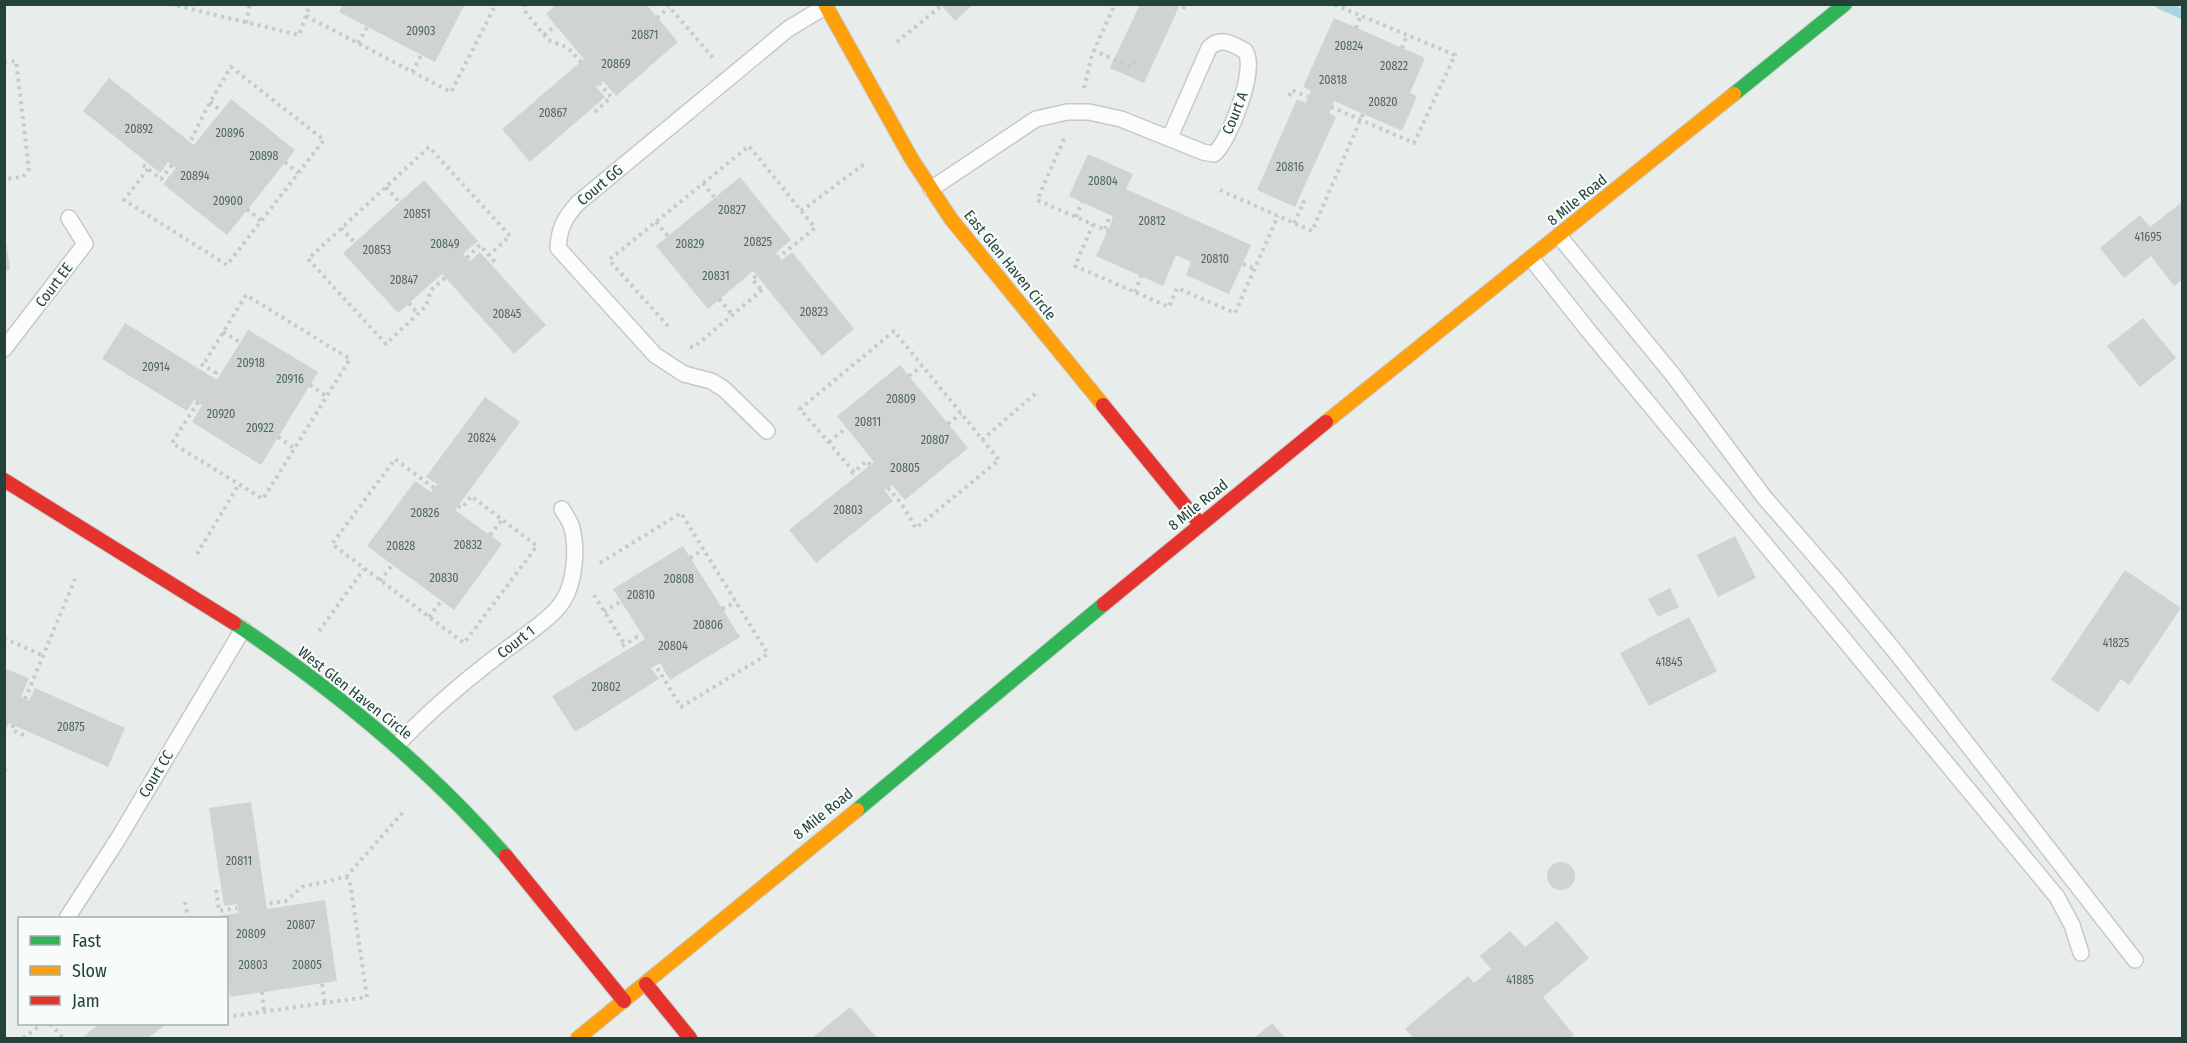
<svg xmlns="http://www.w3.org/2000/svg" width="2187" height="1043" font-family="'Fira Sans Condensed',sans-serif">
<style>
.lines{fill:none;stroke-linecap:round;stroke-linejoin:round}
.stream{stroke:#a9d4db;stroke-width:10}
.building{fill:#cfd4d2}
.lane-casing{stroke:#c5cac8;stroke-width:18}
.fast-casing{stroke:#c3cbc8;stroke-width:16}
.slow-casing{stroke:#c3cbc8;stroke-width:16}
.jam-casing{stroke:#c3cbc8;stroke-width:16}
.path{stroke:#c3ccca;stroke-width:4;stroke-dasharray:3 4.5;stroke-linecap:butt}
.lane{stroke:#fcfcfc;stroke-width:15}
.fast{stroke:#30b455;stroke-width:14}
.slow{stroke:#ff9f0a;stroke-width:14}
.jam{stroke:#e5322d;stroke-width:14}
.labels{text-anchor:middle;dominant-baseline:central;stroke-width:4.5;stroke-linejoin:round;paint-order:stroke}
.number-label{font-size:12px;fill:#506761}
.street-label{font-size:15px;fill:#24423a;stroke:#f7fbf9}
</style>
<rect width="100%" height="100%" fill="#e8edeb"/>
<g class="lines">
<path class="stream" d="M2160 4 2182 14"/>
</g>
<path class="building" d="M343 4H465L435 62 339 12Z
M557 4H646L678 42 616 96 603 81 596 87 605 97 530 162 502 129 584 59 546 14Z
M940 4H974L955 21Z
M1140 4H1175L1179 7 1144 83 1110 68Z
M1334 18 1425 58 1410 93 1417 96 1402 131 1334 101 1329 113 1336 117 1295 207 1257 190 1297 99 1306 103 1311 91 1303 87Z
M109 78 194 145 231 99 295 150 227 235 163 184 176 168 168 162 160 173 83 111Z
M1088 154 1133 174 1126 189 1251 245 1229 294 1186 275 1191 262 1176 255 1163 286 1096 256 1114 217 1069 196Z
M740 177 791 240 776 253 782 260 792 252 854 329 822 356 753 271 708 309 656 246Z
M424 180 478 241 463 254 470 261 480 252 546 325 514 354 442 274 398 313 343 253Z
M2182 202V280L2174 286 2151 256 2124 278 2100 248 2140 215 2150 227Z
M6 242 10 270 4 271V243Z
M2143 318 2176 358 2140 387 2107 346Z
M125 323 217 380 248 330 318 372 261 465 192 422 202 405 198 402 194 400 187 411 102 359Z
M900 365 968 448 905 500 892 485 888 488 884 490 893 501 816 563 789 530 874 462 837 416Z
M485 397 520 422 455 510 502 544 454 610 367 546 415 481 431 492 437 484 426 477Z
M1735 536 1756 578 1718 597 1697 555Z
M683 546 740 637 670 680 660 663 651 668 659 679 575 732 552 696 645 639 613 589Z
M2125 570 2181 608 2129 685 2121 679 2098 712 2051 680Z
M1670 588 1679 607 1658 617 1648 599Z
M1689 617 1717 671 1649 706 1620 653Z
M4 668 29 678 21 697 29 701 35 688 125 728 108 767 9 723 4 733Z
M251 802 267 909 325 900 337 981 230 997 226 974V918H218V916L238 913 237 904 224 906 209 808Z
M1547 876a14 14 0 1 1 28 0a14 14 0 1 1-28 0Z
M1557 921 1589 958 1543 997 1574 1035 1570 1038H1413L1405 1029 1468 976 1474 983 1491 969 1480 956 1510 931 1525 947Z
M850 1007 877 1038H812Z
M1272 1023 1285 1038H1254Z
M99 1024H166L148 1038H82Z"/>
<g class="lines">
<defs>
<path id="lane" d="M931 189 1036 119 1067 112H1089L1121 119 1203 152 1214 154C1229 142 1258 68 1245 51 1233 44 1220 36 1209 48L1170 137
M1559 236 1673 375 1764 497 1837 581 1898 655 2135 960
M1531 258 1587 329 2057 897 2072 925 2081 953
M4 349 85 244 69 218
M767 431 724 389 711 381 684 374 655 355 558 248C559 228 565 217 578 203L788 29 826 6
M397 745C427 713 461 684 496 657 514 643 552 619 563 601 575 582 578 547 571 525 569 520 565 514 562 509
M67 918 118 839 243 629"/>
<path id="fast" d="M1734 94 1845 4
M234 623C335 690 426 765 506 856
M857 810 1104 604"/>
<path id="slow" d="M825 4 911 158 951 219 1103 405
M1326 422 1734 94
M578 1038 857 810"/>
<path id="jam" d="M1103 405 1200 524
M4 480 234 623
M1104 604 1326 422
M506 856 624 1001
M646 984 690 1038"/>
</defs>
<use href="#lane" class="lane-casing"/>
<use href="#fast" class="fast-casing"/>
<use href="#slow" class="slow-casing"/>
<use href="#jam" class="jam-casing"/>
<path class="path" d="M170 4 299 35 310 4
M525 4 524 10 548 40 568 48 581 62
M667 4 713 58
M1183 9 1186 4
M306 16 451 92 496 4
M657 18 669 7
M246 23 250 4
M1356 28 1361 16
M544 35 556 25
M897 42 941 6
M358 43 368 26
M1402 48 1407 35
M1093 50 1131 67 1135 60
M4 62 16 61 29 169 23 177 4 179
M412 72 422 54
M1084 88 1092 55 1115 4
M1289 96 1292 90 1308 97
M210 102 221 111
M1331 107 1414 143 1455 55 1333 4
M595 112 611 97 600 84
M1064 139 1037 200 1108 231
M285 162 298 173
M143 165 161 179 172 165
M148 169 124 200 227 265 324 140 231 67 210 102 190 142
M703 183 715 198
M386 187 399 202
M1220 190 1312 231 1363 114
M247 209 261 221
M801 211 867 162
M1076 217 1082 202
M656 222 668 236
M1294 223 1304 202 1298 199
M1093 224 1075 266 1169 307 1177 288 1235 313 1278 216
M341 228 355 243
M1105 229 1109 218 1113 219
M467 258 480 245 495 262
M1243 264 1255 269
M756 276 752 279 763 292
M445 278 431 290 426 306 386 344 308 259 429 147 510 236 489 255
M1135 292 1141 276
M719 299 732 314
M409 303 418 314
M668 326 609 260 749 146 815 228 779 257
M223 332 240 342
M690 347H694L762 290
M201 364 216 373 213 377
M909 376 922 366
M310 385 326 396
M198 402 172 443 263 499 350 359 246 295 203 365
M948 424 961 413
M278 437 294 448
M982 440 1036 393
M829 442 846 428
M854 472 800 409 894 331 999 460 916 528 901 503 888 488
M851 474 867 461 870 465
M434 488 395 459 332 544 464 643 537 546 471 496
M458 506 462 508 473 494
M490 535 502 520
M197 554 239 484
M690 558 703 550
M600 563 681 513 768 654 681 707 656 666
M380 581 392 565
M594 595 625 645
M722 609 736 602
M604 612 621 601
M429 617 441 601
M319 631 364 569
M4 638 42 655
M622 646 637 637 640 641
M25 699 75 579
M13 725 12 730 28 737
M4 770 11 773
M346 877 404 811
M216 890 219 911 237 908
M185 902 188 918
M322 984 325 1003
M262 992 264 1012
M226 1017 367 997 350 882 346 877 302 887 286 901 266 904
M50 1024 63 1038
M23 1038 42 1024"/>
<use href="#lane" class="lane"/>
<use href="#fast" class="fast"/>
<use href="#slow" class="slow"/>
<use href="#jam" class="jam"/>
</g>
<g class="labels">
<g class="number-label">
<text x="421" y="31">20903</text>
<text x="645" y="35">20871</text>
<text x="1349" y="46">20824</text>
<text x="616" y="64">20869</text>
<text x="1394" y="66">20822</text>
<text x="1333" y="80">20818</text>
<text x="1383" y="102">20820</text>
<text x="553" y="113">20867</text>
<text x="139" y="129">20892</text>
<text x="230" y="133">20896</text>
<text x="264" y="156">20898</text>
<text x="1290" y="167">20816</text>
<text x="195" y="176">20894</text>
<text x="1103" y="181">20804</text>
<text x="228" y="201">20900</text>
<text x="732" y="210">20827</text>
<text x="417" y="214">20851</text>
<text x="1152" y="221">20812</text>
<text x="2148" y="237">41695</text>
<text x="758" y="242">20825</text>
<text x="445" y="244">20849</text>
<text x="690" y="244">20829</text>
<text x="377" y="250">20853</text>
<text x="1215" y="259">20810</text>
<text x="716" y="276">20831</text>
<text x="404" y="280">20847</text>
<text x="814" y="312">20823</text>
<text x="507" y="314">20845</text>
<text x="251" y="363">20918</text>
<text x="156" y="367">20914</text>
<text x="290" y="379">20916</text>
<text x="901" y="399">20809</text>
<text x="221" y="414">20920</text>
<text x="868" y="422">20811</text>
<text x="260" y="428">20922</text>
<text x="482" y="438">20824</text>
<text x="935" y="440">20807</text>
<text x="905" y="468">20805</text>
<text x="848" y="510">20803</text>
<text x="425" y="513">20826</text>
<text x="468" y="545">20832</text>
<text x="401" y="546">20828</text>
<text x="444" y="578">20830</text>
<text x="679" y="579">20808</text>
<text x="641" y="595">20810</text>
<text x="708" y="625">20806</text>
<text x="2116" y="643">41825</text>
<text x="673" y="646">20804</text>
<text x="1669" y="662">41845</text>
<text x="606" y="687">20802</text>
<text x="71" y="727">20875</text>
<text x="239" y="861">20811</text>
<text x="301" y="925">20807</text>
<text x="251" y="934">20809</text>
<text x="253" y="965">20803</text>
<text x="307" y="965">20805</text>
<text x="1520" y="980">41885</text>
</g>
<g class="street-label">
<text transform="translate(1235 113) rotate(-68)">Court A</text>
<text transform="translate(600 185) rotate(-40)">Court GG</text>
<text transform="translate(1577 200) rotate(-39)">8 Mile Road</text>
<text transform="translate(1010 265) rotate(51)">East Glen Haven Circle</text>
<text transform="translate(54 285) rotate(-53)">Court EE</text>
<text transform="translate(1198 505) rotate(-39)">8 Mile Road</text>
<text transform="translate(516 642) rotate(-38)">Court 1</text>
<text transform="translate(355 693) rotate(38)">West Glen Haven Circle</text>
<text transform="translate(156 774) rotate(-59)">Court CC</text>
<text transform="translate(823 814) rotate(-39)">8 Mile Road</text>
</g>
</g>
<rect width="2187" height="1043" fill="none" stroke="#24423a" stroke-width="12"/>
<rect x="18" y="917" width="210" height="108" fill="#f7fbf9" stroke="#a3b1ad" stroke-width="1.5"/>
<rect x="30" y="936" width="30" height="9" fill="#30b455" stroke="#a3b1ad" stroke-width="1.5"/>
<text x="72" y="947" font-size="18" fill="#24423a">Fast</text>
<rect x="30" y="966" width="30" height="9" fill="#ff9f0a" stroke="#a3b1ad" stroke-width="1.5"/>
<text x="72" y="977" font-size="18" fill="#24423a">Slow</text>
<rect x="30" y="996" width="30" height="9" fill="#e5322d" stroke="#a3b1ad" stroke-width="1.5"/>
<text x="72" y="1007" font-size="18" fill="#24423a">Jam</text>
</svg>
